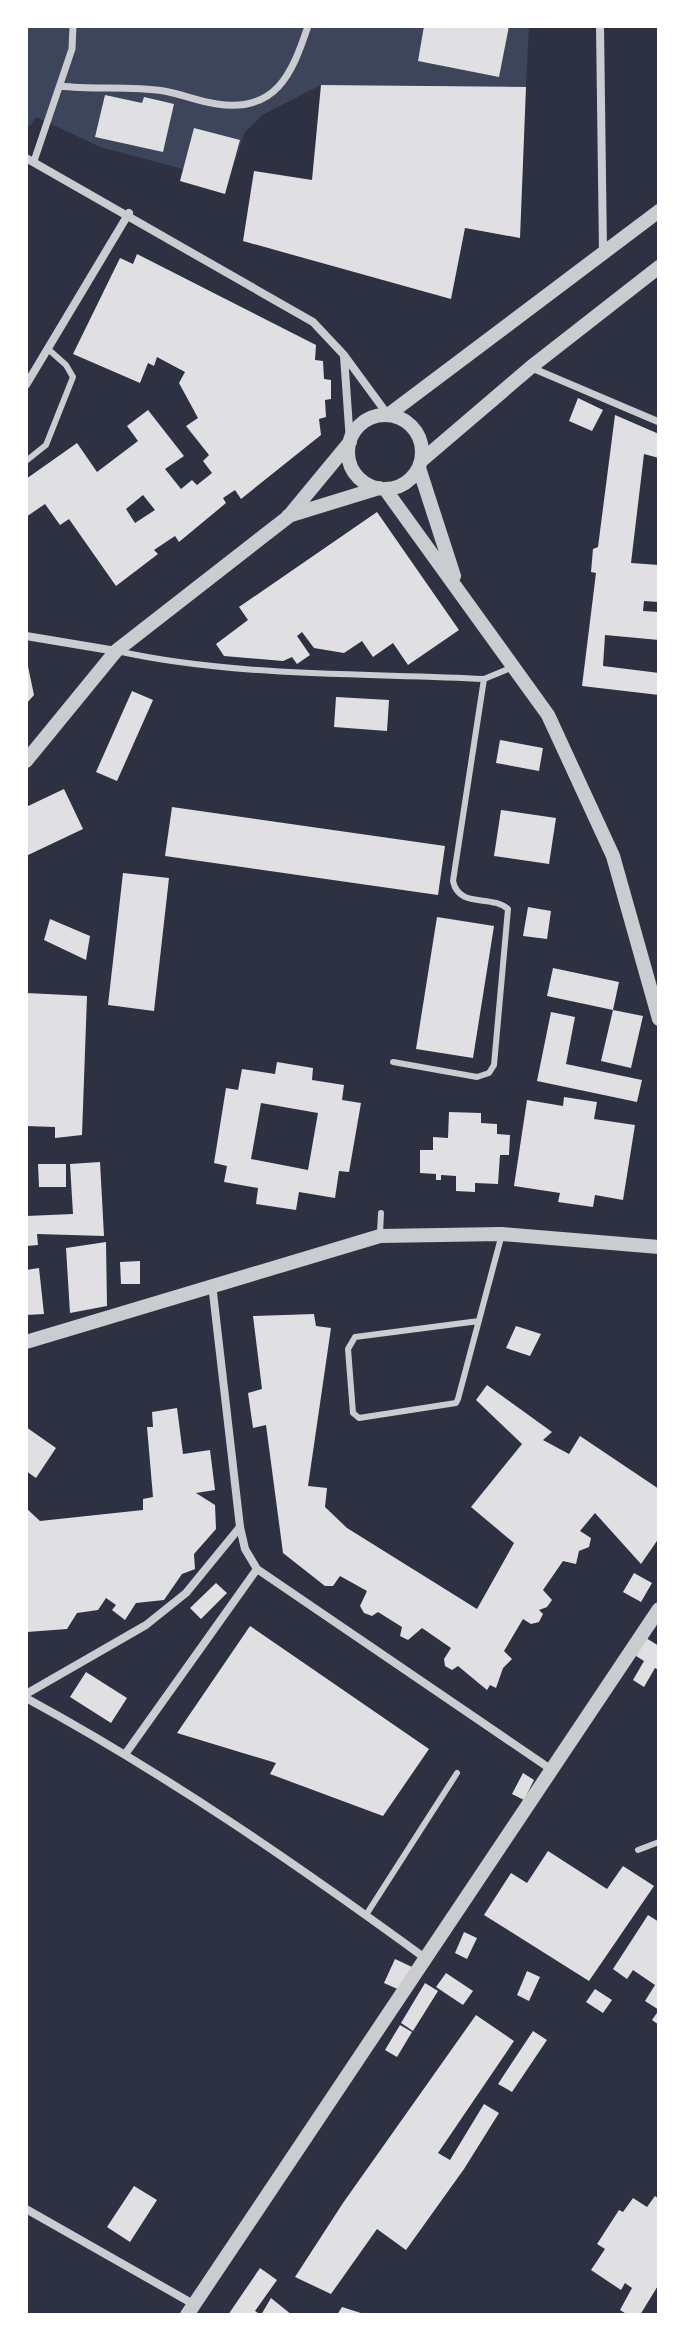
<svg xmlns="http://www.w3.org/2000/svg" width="685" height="2341" font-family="Overpass,sans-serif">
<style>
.green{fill:#3c4559}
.building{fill:#e0e0e3;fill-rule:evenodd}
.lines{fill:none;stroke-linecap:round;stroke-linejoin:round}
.service{stroke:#caccd0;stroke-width:6}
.pedestrian{stroke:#caccd0;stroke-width:7}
.minor{stroke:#caccd0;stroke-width:8}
.tertiary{stroke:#caccd0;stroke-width:14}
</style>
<rect width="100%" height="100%" fill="#2d3142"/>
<path class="green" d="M26 26H529L526 87 321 85 264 114 245 132 228 181 100 147 36 117 30 126 26 124Z"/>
<path class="building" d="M424 26H509L499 77 418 61Z
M321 85 526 87 520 238 465 228 451 299 243 241 254 171 312 180Z
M105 95 142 103 144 97 174 104 163 152 95 137Z
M194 128 240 140 225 194 180 181Z
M137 254 316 345 315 360 323 361 324 379 331 380V399L325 400 326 417 319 419 321 435 241 499 235 490 223 498 226 503 179 542 175 536 154 550 158 554 116 586 69 519 60 525 45 504 26 517V479L77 443 97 472 138 441 127 426 148 410 184 456 165 469 181 489 192 480 197 485 212 473 203 461 209 455 186 426 198 418 179 383 185 372 157 357 154 366 148 363 140 383 73 354 120 258 133 264ZM143 495 155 510 135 523 126 509Z
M578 398 603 410 592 431 569 421Z
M615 415 659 434V458L644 454 631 563 659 565V602L644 601 643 611 659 612V640L605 635 603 666 659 673V695L582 686 596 573 591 572 593 549 598 547Z
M377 512 459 630 408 665 393 643 373 657 362 641 344 653 314 648 302 632 297 636 310 655 297 664 292 657 283 661 224 656 216 644 248 620 239 607Z
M26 657 34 695 26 704Z
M132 691 153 700 117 781 96 772Z
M336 697 389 700 387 731 334 727Z
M500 740 543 748 539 771 496 763Z
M64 789 83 829 26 856V807Z
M172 807 445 846 438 895 165 856Z
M501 810 556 818 549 864 494 856Z
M123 873 169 878 154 1011 108 1005Z
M528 907 551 911 547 939 523 936Z
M437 917 494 926 473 1058 416 1049Z
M50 919 90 936 86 960 44 940Z
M553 968 619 982 613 1010 547 996Z
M26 993 87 996 82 1135 55 1138V1127L26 1126Z
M613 1010 643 1016 631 1068 601 1061Z
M551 1012 575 1017 566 1064 642 1080 637 1102 537 1081Z
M277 1062 313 1068 312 1080 344 1085 342 1100 361 1103 349 1172 339 1171 335 1198 299 1192 296 1210 256 1204 258 1188 224 1182 227 1166 214 1163 226 1088 238 1090 242 1069 275 1074ZM261 1103 318 1113 308 1170 251 1159Z
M564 1097 597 1102 594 1119 635 1125 623 1200 595 1195 593 1207 558 1202 560 1193 514 1186 527 1100 563 1106Z
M449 1112 481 1113V1123L497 1124V1134L510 1135 509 1155H500L498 1184 475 1183V1192L456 1191V1176L441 1175V1180H436V1174L420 1173V1150H433V1137L448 1138Z
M100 1162 104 1236 37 1234 38 1245 26 1246V1216L73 1214 70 1164Z
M38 1164H66V1187H39Z
M106 1242 107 1306 70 1313 66 1248Z
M140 1261V1284H121L120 1262Z
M39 1268 44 1314 26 1315V1270Z
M314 1314 316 1326 331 1328 308 1486 327 1488 325 1507 347 1528 477 1609 514 1543 471 1507 522 1444 476 1400 487 1385 552 1432 543 1440 569 1454 580 1436 659 1489V1538L641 1564 595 1513 580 1531 591 1538 589 1547 579 1551 576 1564 563 1561 543 1590 552 1600 547 1607 539 1610 543 1614 539 1622 531 1624 523 1619 504 1651 512 1659 503 1668 496 1688 490 1685 487 1690 458 1666 452 1670 445 1666 444 1659 451 1648 422 1628 408 1640 400 1636 402 1627 378 1612 372 1616 364 1613 360 1606 367 1591 340 1576 333 1586H325L283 1553 266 1425 253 1428 248 1393 262 1389 253 1316Z
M516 1326 541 1334 530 1356 506 1348Z
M177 1408 183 1454 210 1450 215 1490 196 1493 215 1505 216 1529 194 1554 195 1569 182 1574 164 1600 136 1603 125 1620 112 1610 116 1605 106 1598 98 1610 77 1613 67 1629 27 1632 26 1508 40 1521 143 1510V1499L153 1497 147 1427H153L152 1412Z
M26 1427 56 1448 36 1478 26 1471Z
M634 1573 652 1583 641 1602 623 1592Z
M216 1583 227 1593 201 1619 190 1608Z
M250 1626 429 1749 383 1816 270 1774 276 1763 177 1733Z
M646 1638 659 1646V1670L655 1668 644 1687 633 1680 644 1661 636 1656Z
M86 1672 127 1698 111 1723 70 1697Z
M523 1773 534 1780 524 1800 512 1794Z
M548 1851 607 1889 623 1866 654 1886 589 1981 484 1915 511 1873 527 1883Z
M648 1915 659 1922V2025L652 2020 659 2010 645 2001 655 1985 633 1970 627 1979 613 1969Z
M464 1932 477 1938 467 1959 455 1953Z
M395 1959 412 1967 402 1991 384 1983Z
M527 1971 540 1977 529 2001 517 1995Z
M446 1973 473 1991 463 2005 436 1987Z
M425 1983 438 1991 413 2031 401 2023Z
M595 1989 612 2000 603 2013 586 2002Z
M476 2015 514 2041 438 2153 450 2160 484 2104 499 2113 464 2169 406 2250 377 2229 331 2294 295 2277 343 2203Z
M400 2025 412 2032 397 2057 385 2050Z
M533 2031 547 2040 512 2092 498 2084Z
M134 2186 157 2200 130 2242 107 2227Z
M655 2196 659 2199V2284L640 2315H628L620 2310 632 2288 625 2283 621 2290 591 2270 605 2249 597 2244 619 2210 623 2212 633 2198 647 2207Z
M260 2268 277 2280 255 2311 261 2315 271 2298 292 2315H228Z
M342 2307 364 2314V2315H337Z"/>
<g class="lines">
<path class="service" d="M26 461 46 445 73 377 66 365 48 349
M117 651C234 677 365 673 484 679
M393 1062 477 1077 489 1073 494 1065 508 909C491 894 459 909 453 881L484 679 513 667
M380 1233 381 1213
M479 1321 355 1337 348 1349 353 1413 359 1418 456 1403 458 1399 502 1234
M638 1850 659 1842
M366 1915 457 1773"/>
<path class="pedestrian" d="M60 86C94 90 128 86 164 91 182 94 199 102 217 104 276 113 292 74 308 26
M34 161 72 49 73 26
M532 368 659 422"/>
<path class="minor" d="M600 26 603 252
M26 158 313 322 344 355 388 415
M344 356 350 442
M26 385 129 213
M26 636 116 651
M212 1284 240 1527 245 1549 257 1569 552 1770
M26 1694 146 1625 186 1593 240 1527
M26 1698C166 1774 296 1864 425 1958
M126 1753 257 1569
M26 2209 195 2305"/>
<path class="tertiary" d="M388 415 659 211
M348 452a37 37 0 1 1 74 0a37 37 0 1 1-74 0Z
M421 461 531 367 659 267
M419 468 454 576
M385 489 548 715 613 856 659 1019
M288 516 379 488
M26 761 116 651 288 517 350 442
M26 1342 380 1236 502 1234 659 1247
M187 2315 659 1609"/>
</g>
<rect width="685" height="2341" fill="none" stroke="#ffffff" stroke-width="56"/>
</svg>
